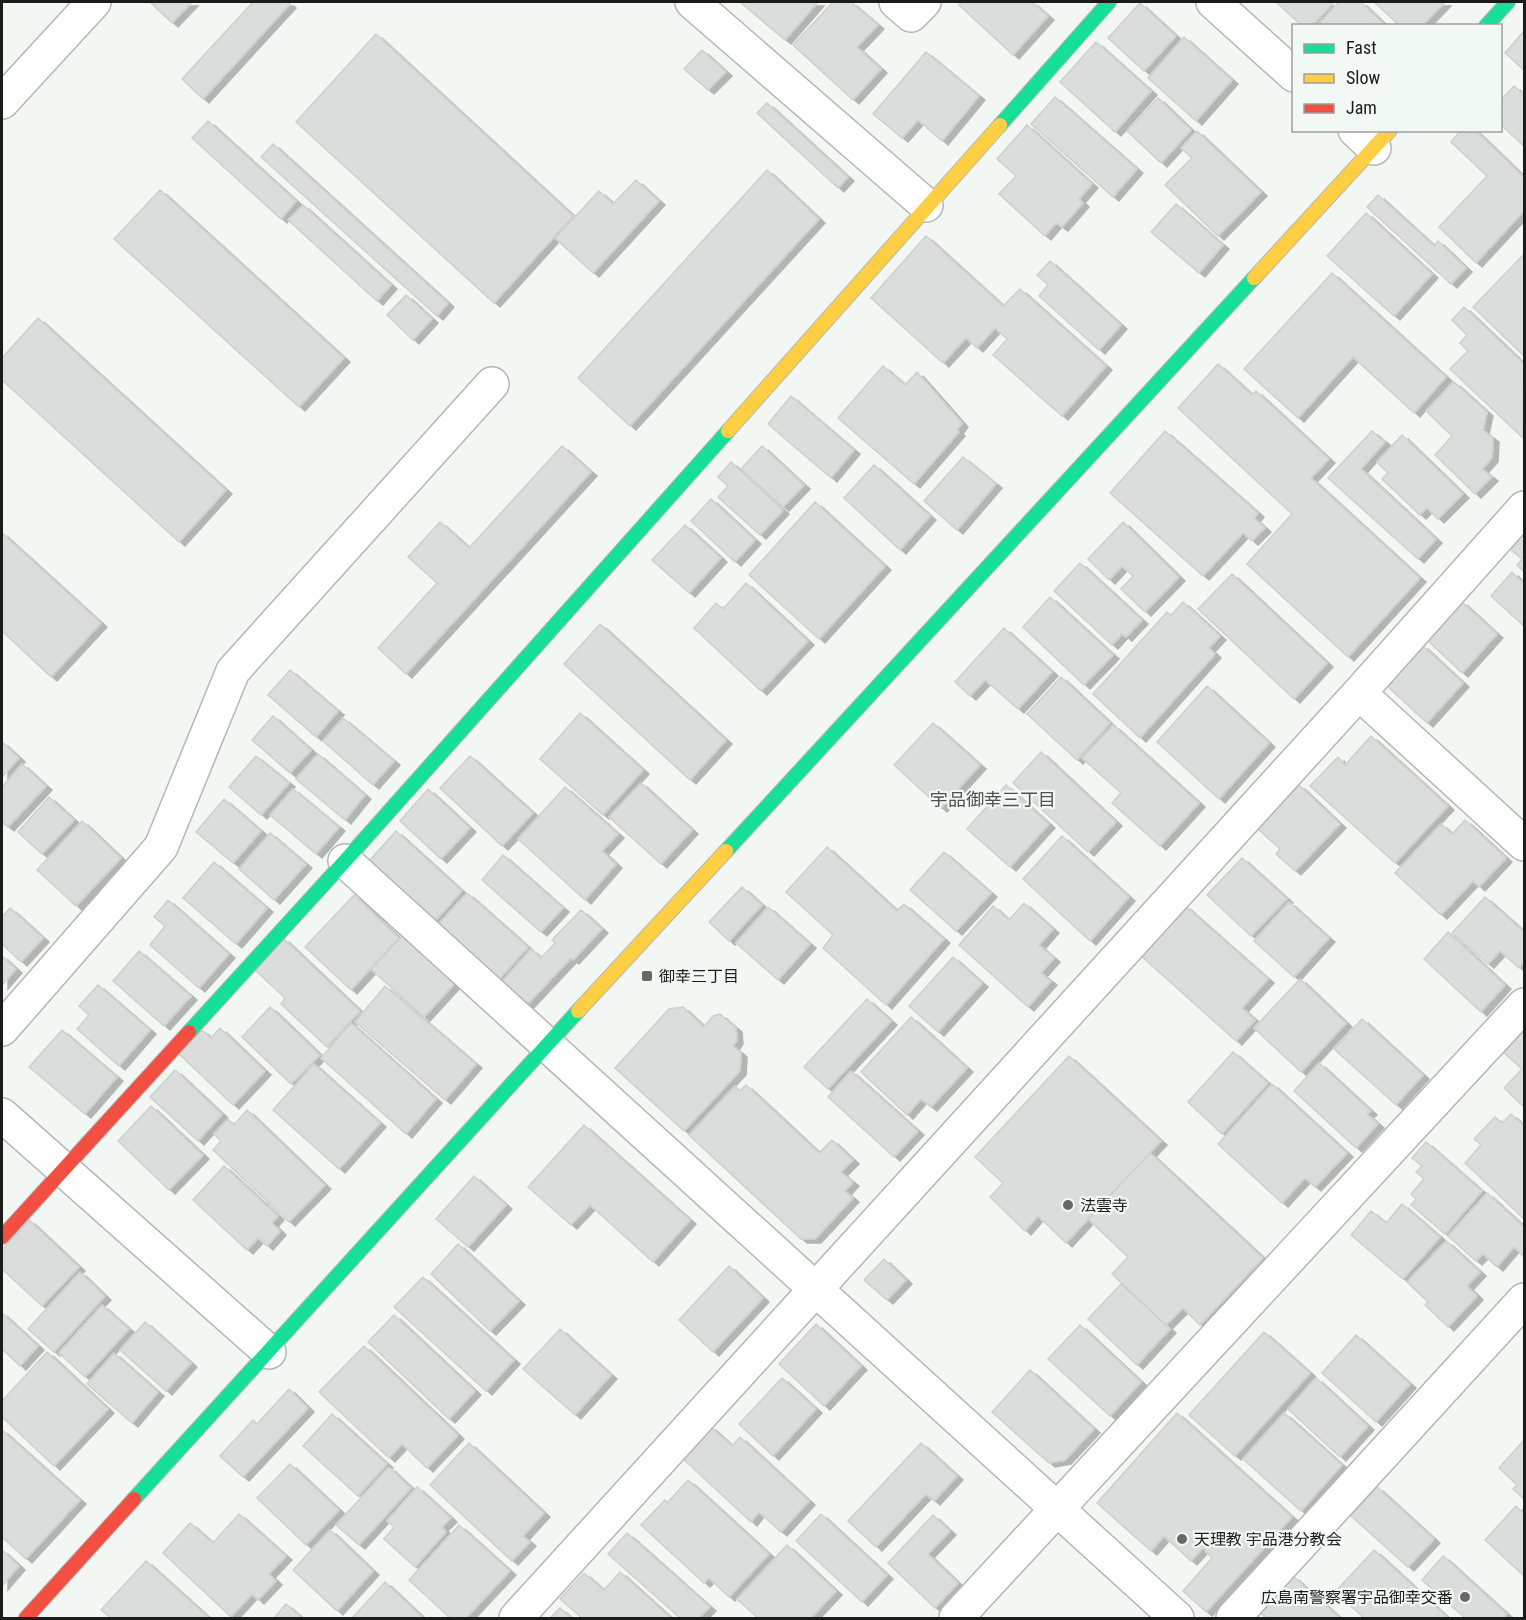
<svg xmlns="http://www.w3.org/2000/svg" width="1526" height="1620" font-family="'Roboto Condensed','Noto Sans JP',sans-serif">
<style>
.building{fill:#dadddb;stroke:#ced0ce;stroke-width:1.5;filter:url(#shadow)}
.lines{fill:none;stroke-linecap:round;stroke-linejoin:round}
.street-casing{stroke:#b5b7b5;stroke-width:36}
.fast-casing{stroke:#b5b7b5;stroke-width:16}
.slow-casing{stroke:#b5b7b5;stroke-width:16}
.jam-casing{stroke:#b5b7b5;stroke-width:16}
.street{stroke:#fdfefd;stroke-width:33}
.fast{stroke:#16e098;stroke-width:14}
.slow{stroke:#ffcf43;stroke-width:14}
.jam{stroke:#f24e42;stroke-width:14}
.poi-dot{fill:#666967;stroke:#f2f8f3;stroke-width:2}
.labels{text-anchor:middle;dominant-baseline:central;stroke-width:4.5;stroke-linejoin:round;paint-order:stroke}
.poi-label{font-size:16px;fill:#1a1c1b;stroke:#f2f8f3;text-anchor:start}
.neighbourhood-label{font-size:18px;fill:#4e524f;stroke:#f2f8f3}
</style>
<defs>
<filter id="shadow"><feDropShadow dx="6" dy="4" stdDeviation="0" flood-color="#0004"/></filter>
</defs>
<rect width="100%" height="100%" fill="#f3f7f4"/>
<path class="building" d="M150 2H192L172 23Z
M253 2H288L290 4 203 99 182 79Z
M740 2H818L785 40Z
M833 2H851L878 25 857 47 881 69 853 100 793 45Z
M962 2H1032L1048 16 1013 55 959 5Z
M1276 2H1334L1312 26H1302Z
M1339 2H1361L1383 23 1380 26H1317Z
M1374 2H1445L1422 26H1400Z
M1140 3 1176 36 1144 71 1108 38Z
M1524 31V70L1505 53Z
M376 34 573 216 494 303 296 122Z
M1184 37 1232 80 1196 121 1148 78Z
M1096 42 1151 91 1115 132 1060 82Z
M702 50 726 72 708 90 684 69Z
M926 52 979 96 942 141 918 120 902 138 873 114Z
M1514 86 1524 95V146L1500 124V101Z
M1055 97 1137 169 1113 197 1031 124Z
M1158 98 1191 130 1161 163 1127 131Z
M767 103 848 177 838 188 757 113Z
M208 121 296 201 281 219 192 138Z
M1027 125 1092 184 1079 199 1083 203 1062 227 1056 223 1045 236 999 194 1016 176 997 159Z
M1461 130H1475L1524 177V211L1476 263 1439 227 1487 176 1451 142Z
M1197 131 1261 192 1218 236 1165 185 1192 158 1181 148Z
M273 144 448 303 437 316 261 157Z
M767 170 819 219 630 426 578 378Z
M636 180 659 201 593 273 555 238 599 191 613 204Z
M160 190 344 358 299 407 114 239Z
M1378 195 1434 246 1438 241 1466 268 1451 284 1367 207Z
M1176 204 1223 245 1199 273 1151 232Z
M303 205 391 285 377 301 288 220Z
M1366 213 1432 274 1394 316 1327 256Z
M926 236 1003 306 1020 289 1106 366 1062 416 993 355 1007 339 995 328 977 348 966 338 943 363 871 298Z
M1524 254V356L1473 307Z
M1050 261 1121 325 1099 350 1039 296 1048 285 1037 275Z
M1332 273 1446 377 1414 413 1353 357 1298 418 1244 369Z
M406 295 432 319 413 340 387 315Z
M1464 307 1524 364 1523 438 1450 369 1468 351 1460 343 1467 335 1452 320Z
M38 318 226 490 179 542 2 380V358Z
M1218 364 1252 395 1256 391 1329 459 1311 478 1420 578 1348 657 1247 564 1292 514 1178 408Z
M883 366 905 385 917 372 962 423 957 430 959 432 914 484 838 418Z
M1454 382 1487 412 1483 430 1493 438 1492 458 1482 469 1492 477 1475 494 1435 455 1452 436 1426 411Z
M791 396 854 450 831 478 768 424Z
M1165 431 1258 513 1254 518 1265 528 1252 541 1243 533 1203 576 1110 493Z
M1372 431 1385 442 1361 469 1436 539 1418 559 1328 478Z
M1402 435 1463 494 1438 519 1427 508 1420 515 1382 479 1388 473 1377 462Z
M562 446 591 472 406 674 378 648 437 583 408 557 440 522 469 548Z
M762 446 804 485 783 507 741 469Z
M963 457 996 484 957 530 924 501Z
M731 462 783 510 760 535 718 497 728 486 718 477Z
M874 465 930 516 900 550 844 498Z
M711 499 755 540 735 562 691 521Z
M815 502 885 566 819 639 749 575Z
M1123 522 1179 577 1145 612 1121 589 1133 576 1122 566 1109 580 1088 559Z
M685 525 721 558 689 593 652 560Z
M2 533 101 623 51 677 2 631Z
M1524 533V572L1517 565 1522 559 1510 549Z
M1080 563 1142 620 1126 637 1122 634 1112 645 1054 591Z
M1512 572 1524 584V626L1491 596Z
M1232 574 1327 663 1294 699 1198 609Z
M746 583 808 641 761 691 694 628 716 603 723 609Z
M1050 597 1113 655 1084 685 1023 627Z
M1461 601 1497 634 1462 673 1426 639Z
M1183 602 1220 636 1209 648 1215 654 1140 738 1093 694 1167 612 1171 615Z
M600 624 726 740 690 780 564 664Z
M1004 628 1052 672 1018 709 985 680 970 696 955 682Z
M1422 645 1463 683 1427 723 1386 685Z
M290 670 338 711 316 737 268 695Z
M1061 677 1110 723 1077 760 1027 714Z
M1207 686 1269 743 1219 799 1157 742Z
M580 713 643 770 603 815 540 759Z
M273 716 311 750 290 773 252 740Z
M343 718 394 761 373 785 323 741Z
M933 723 980 765 941 808 894 765Z
M1113 725 1199 803 1160 846 1112 803 1121 793 1082 758Z
M1371 736 1448 806 1395 863 1310 786 1338 757 1345 765Z
M2 742 19 758 2 777Z
M1041 752 1116 822 1088 852 1013 783Z
M318 754 365 795 345 820 296 779Z
M256 756 289 783 261 815 229 787Z
M470 756 533 813 502 846 440 788Z
M22 764 46 786 8 827 2 822V787Z
M641 783 692 830 661 864 609 817Z
M1006 785 1049 824 1010 867 967 829Z
M1299 785 1340 824 1295 871 1276 854 1280 849 1258 829Z
M565 787 618 834 602 851 616 864 585 900 518 839Z
M293 789 339 827 316 854 270 815Z
M428 789 470 828 441 859 400 821Z
M49 797 74 820 42 854 18 832Z
M224 799 261 831 233 863 196 832Z
M1465 820 1506 858 1479 887 1473 881 1441 915 1395 873 1441 824 1452 834Z
M82 821 121 858 76 906 37 870Z
M396 831 462 891 435 921 369 861Z
M270 833 306 864 274 900 239 869Z
M1062 836 1129 897 1090 941 1023 879Z
M827 847 897 911 904 904 944 939 886 1005 823 948 833 935 786 892Z
M944 852 991 893 956 931 910 890Z
M503 855 563 908 541 932 482 880Z
M1242 858 1287 899 1251 936 1207 895Z
M214 862 267 908 236 944 183 898Z
M742 887 762 905 729 941 709 922Z
M467 893 528 947 495 984 434 929Z
M354 895 399 938 351 990 305 947Z
M1485 897 1524 932V961L1519 968 1500 951 1488 964 1452 933Z
M168 900 229 954 199 988 150 945 165 926 154 917Z
M1289 902 1329 938 1294 977 1254 941Z
M1024 903 1053 929 1039 945 1054 958 1041 973 1051 981 1028 1007 959 945 993 906 1009 920Z
M1184 905 1268 979 1242 1008 1255 1020 1236 1041 1139 954Z
M768 907 810 944 778 980 736 943Z
M10 908 43 938 21 962 2 944V917Z
M581 910 602 929 573 960 571 958 523 1009 498 986 531 949 541 958 555 943 552 940Z
M1448 932 1505 985 1481 1012 1424 959Z
M403 935 455 983 424 1017 371 969Z
M283 938 360 1011 327 1047 281 1004 285 998 254 969Z
M139 951 191 996 164 1026 113 981Z
M2 956 16 969 2 985Z
M953 957 982 983 938 1032 909 1006Z
M1300 979 1346 1023 1301 1072 1254 1028Z
M98 985 150 1030 119 1066 77 1029 89 1015 79 1006Z
M385 986 476 1064 445 1100 355 1022Z
M867 999 891 1021 828 1089 804 1067Z
M270 1007 320 1055 291 1084 242 1037Z
M683 1007 704 1027 713 1016 720 1014 736 1028 737 1040 733 1046 741 1053 740 1071 684 1131 615 1068 669 1009Z
M911 1017 967 1068 931 1107 921 1099 907 1115 861 1072Z
M1362 1019 1423 1075 1396 1105 1334 1049Z
M351 1023 436 1099 406 1134 321 1058Z
M220 1028 265 1071 233 1105 179 1054 202 1030 211 1038Z
M1524 1029V1107L1504 1088 1522 1069 1503 1052Z
M62 1030 117 1077 85 1114 29 1067Z
M1233 1052 1268 1083 1222 1134 1188 1102Z
M1069 1056 1161 1141 1066 1243 1038 1216 1025 1231 990 1197 1003 1183 975 1157Z
M1319 1063 1371 1111 1367 1114 1378 1124 1356 1148 1294 1091Z
M314 1064 380 1123 339 1169 273 1110Z
M175 1070 222 1114 198 1141 150 1097Z
M851 1071 918 1131 894 1157 828 1097Z
M1272 1084 1347 1153 1315 1187 1305 1178 1282 1203 1218 1144Z
M746 1085 819 1153 832 1140 853 1160 841 1172 853 1182 845 1191 853 1198 815 1239H801L689 1135 735 1086 740 1091Z
M151 1106 203 1155 169 1190 118 1141Z
M247 1110 325 1185 289 1222 213 1150 221 1141 214 1134 228 1119 234 1125Z
M1511 1114 1524 1126V1219L1465 1163 1481 1145 1474 1139 1495 1117 1502 1123Z
M584 1125 690 1220 653 1262 590 1205 571 1225 528 1187Z
M1426 1142 1482 1191 1445 1234 1411 1205 1416 1199 1411 1194 1424 1179 1416 1172 1422 1166 1412 1158Z
M1150 1153 1263 1258 1200 1325 1183 1308 1166 1325 1112 1274 1128 1257 1088 1219Z
M224 1166 278 1216 272 1223 280 1231 267 1246 258 1238 247 1250 193 1200Z
M474 1176 506 1205 468 1247 436 1219Z
M1487 1193 1524 1227V1257L1514 1247 1497 1267 1483 1254 1476 1261 1448 1236Z
M1402 1204 1440 1237 1403 1279 1351 1235 1371 1211 1386 1223Z
M29 1220 79 1267 42 1306 2 1269V1250Z
M1446 1241 1480 1272 1467 1286 1477 1296 1448 1327 1425 1305 1428 1302 1407 1282Z
M458 1244 519 1301 490 1331 431 1274Z
M884 1259 906 1280 887 1300 864 1280Z
M729 1266 763 1298 713 1352 679 1320Z
M80 1272 105 1296 54 1352 28 1329Z
M423 1277 514 1360 486 1391 394 1307Z
M1121 1284 1170 1329 1137 1365 1088 1319Z
M102 1305 129 1329 85 1377 59 1353Z
M2 1313 38 1346 20 1366 2 1349Z
M394 1315 475 1391 449 1419 368 1342Z
M145 1322 191 1363 166 1391 120 1350Z
M816 1324 861 1366 824 1406 779 1364Z
M1080 1325 1141 1382 1110 1416 1048 1359Z
M560 1329 611 1375 575 1415 523 1369Z
M1264 1332 1310 1373 1235 1456 1189 1415Z
M1356 1335 1410 1384 1376 1422 1322 1373Z
M364 1346 458 1435 427 1468 402 1444 389 1458 319 1392Z
M47 1352 108 1409 54 1466 2 1417V1401Z
M114 1353 158 1392 132 1423 87 1384Z
M1030 1370 1094 1429 1065 1460 1049 1463 992 1412Z
M782 1378 816 1409 773 1456 739 1424Z
M1316 1378 1368 1426 1340 1457 1288 1409Z
M289 1389 308 1408 243 1477 220 1456 253 1420 257 1424Z
M1177 1413 1292 1517 1206 1612 1183 1591 1212 1558 1203 1548 1191 1561 1164 1536 1151 1551 1097 1503Z
M1284 1413 1342 1465 1301 1511 1243 1459Z
M332 1414 387 1464 358 1496 303 1446Z
M710 1426 732 1446 740 1437 809 1501 781 1532 759 1512 751 1522 681 1457Z
M2 1430 80 1500 26 1559 2 1537Z
M1524 1440V1499L1513 1489 1517 1485 1499 1468Z
M469 1443 544 1513 523 1536 530 1542 512 1561 430 1485Z
M921 1443 957 1476 934 1501 926 1494 876 1547 848 1521Z
M290 1464 339 1510 306 1545 257 1498Z
M389 1467 411 1488 359 1545 336 1525Z
M688 1480 769 1554 729 1597 709 1578 704 1583 641 1525 665 1500 667 1503Z
M417 1487 451 1518 442 1527 446 1532 415 1567 384 1539 394 1527 387 1521Z
M1377 1487 1434 1539 1408 1567 1351 1516Z
M1516 1506 1524 1514V1576L1485 1540Z
M239 1514 286 1556 269 1574 276 1581 258 1600 252 1594 231 1617 163 1553 190 1523 213 1543Z
M821 1514 887 1575 862 1602 796 1541Z
M933 1515 950 1531 928 1554 958 1583 935 1608 888 1563Z
M459 1525 510 1571 466 1618H450L409 1580Z
M330 1530 373 1571 337 1611 293 1570Z
M627 1533 710 1607 699 1618H680L608 1554Z
M787 1545 836 1591 811 1618H758L737 1599Z
M2 1550 19 1566 2 1586Z
M1374 1550 1448 1618H1364L1335 1592Z
M1443 1556 1507 1614 1503 1618H1465L1422 1580Z
M146 1561 209 1618H111L101 1610Z
M620 1572 671 1618H582L560 1599 584 1573 604 1590Z
M1293 1576 1340 1618H1267L1260 1613Z
M385 1582 422 1617 421 1618H352Z
M286 1604 302 1618H274Z
M560 1608 571 1618H550Z"/>
<g class="lines">
<defs>
<path id="street" d="M692 2 926 205
M896 2 911 15 924 2
M1213 2 1294 75
M2 102 94 2
M1355 130 1374 148
M1359 693 1524 844
M345 861 1177 1618
M2 1029 161 847 233 671 492 384
M2 1115 269 1352
M516 1618 1359 693 1524 508
M956 1618 1524 1005
M1233 1618 1524 1300"/>
<path id="fast" d="M1486 26 1508 2
M1000 125 1109 2
M726 851 1254 278
M189 1032 345 861 728 431
M134 1499 578 1011"/>
<path id="slow" d="M1254 278 1390 130
M728 431 1000 125
M578 1011 726 851"/>
<path id="jam" d="M2 1237 189 1032
M26 1618 134 1499"/>
</defs>
<use href="#street" class="street-casing"/>
<use href="#fast" class="fast-casing"/>
<use href="#slow" class="slow-casing"/>
<use href="#jam" class="jam-casing"/>
<use href="#street" class="street"/>
<use href="#fast" class="fast"/>
<use href="#slow" class="slow"/>
<use href="#jam" class="jam"/>
</g>
<g class="poi-dot">
<rect x="641" y="970" width="12" height="12" rx="3"/>
<circle cx="1068" cy="1205" r="6"/>
<circle cx="1182" cy="1539" r="6"/>
<circle cx="1465" cy="1597" r="6"/>
</g>
<g class="labels">
<g class="poi-label">
<text x="659" y="976">御幸三丁目</text>
<text x="1080" y="1205">法雲寺</text>
<text x="1194" y="1539">天理教 宇品港分教会</text>
<text x="1453" y="1597" text-anchor="end">広島南警察署宇品御幸交番</text>
</g>
<g class="neighbourhood-label">
<text x="993" y="799">宇品御幸三丁目</text>
</g>
</g>
<rect width="1526" height="1620" fill="none" stroke="#1a1c1b" stroke-width="6"/>
<rect x="1292" y="24" width="210" height="108" fill="#f2f8f3" stroke="#9ca09d" stroke-width="1.5"/>
<rect x="1304" y="44" width="30" height="9" fill="#16e098" stroke="#9ca09d" stroke-width="1.5"/>
<text x="1346" y="54" font-size="18" fill="#1a1c1b">Fast</text>
<rect x="1304" y="74" width="30" height="9" fill="#ffcf43" stroke="#9ca09d" stroke-width="1.5"/>
<text x="1346" y="84" font-size="18" fill="#1a1c1b">Slow</text>
<rect x="1304" y="104" width="30" height="9" fill="#f24e42" stroke="#9ca09d" stroke-width="1.5"/>
<text x="1346" y="114" font-size="18" fill="#1a1c1b">Jam</text>
</svg>
